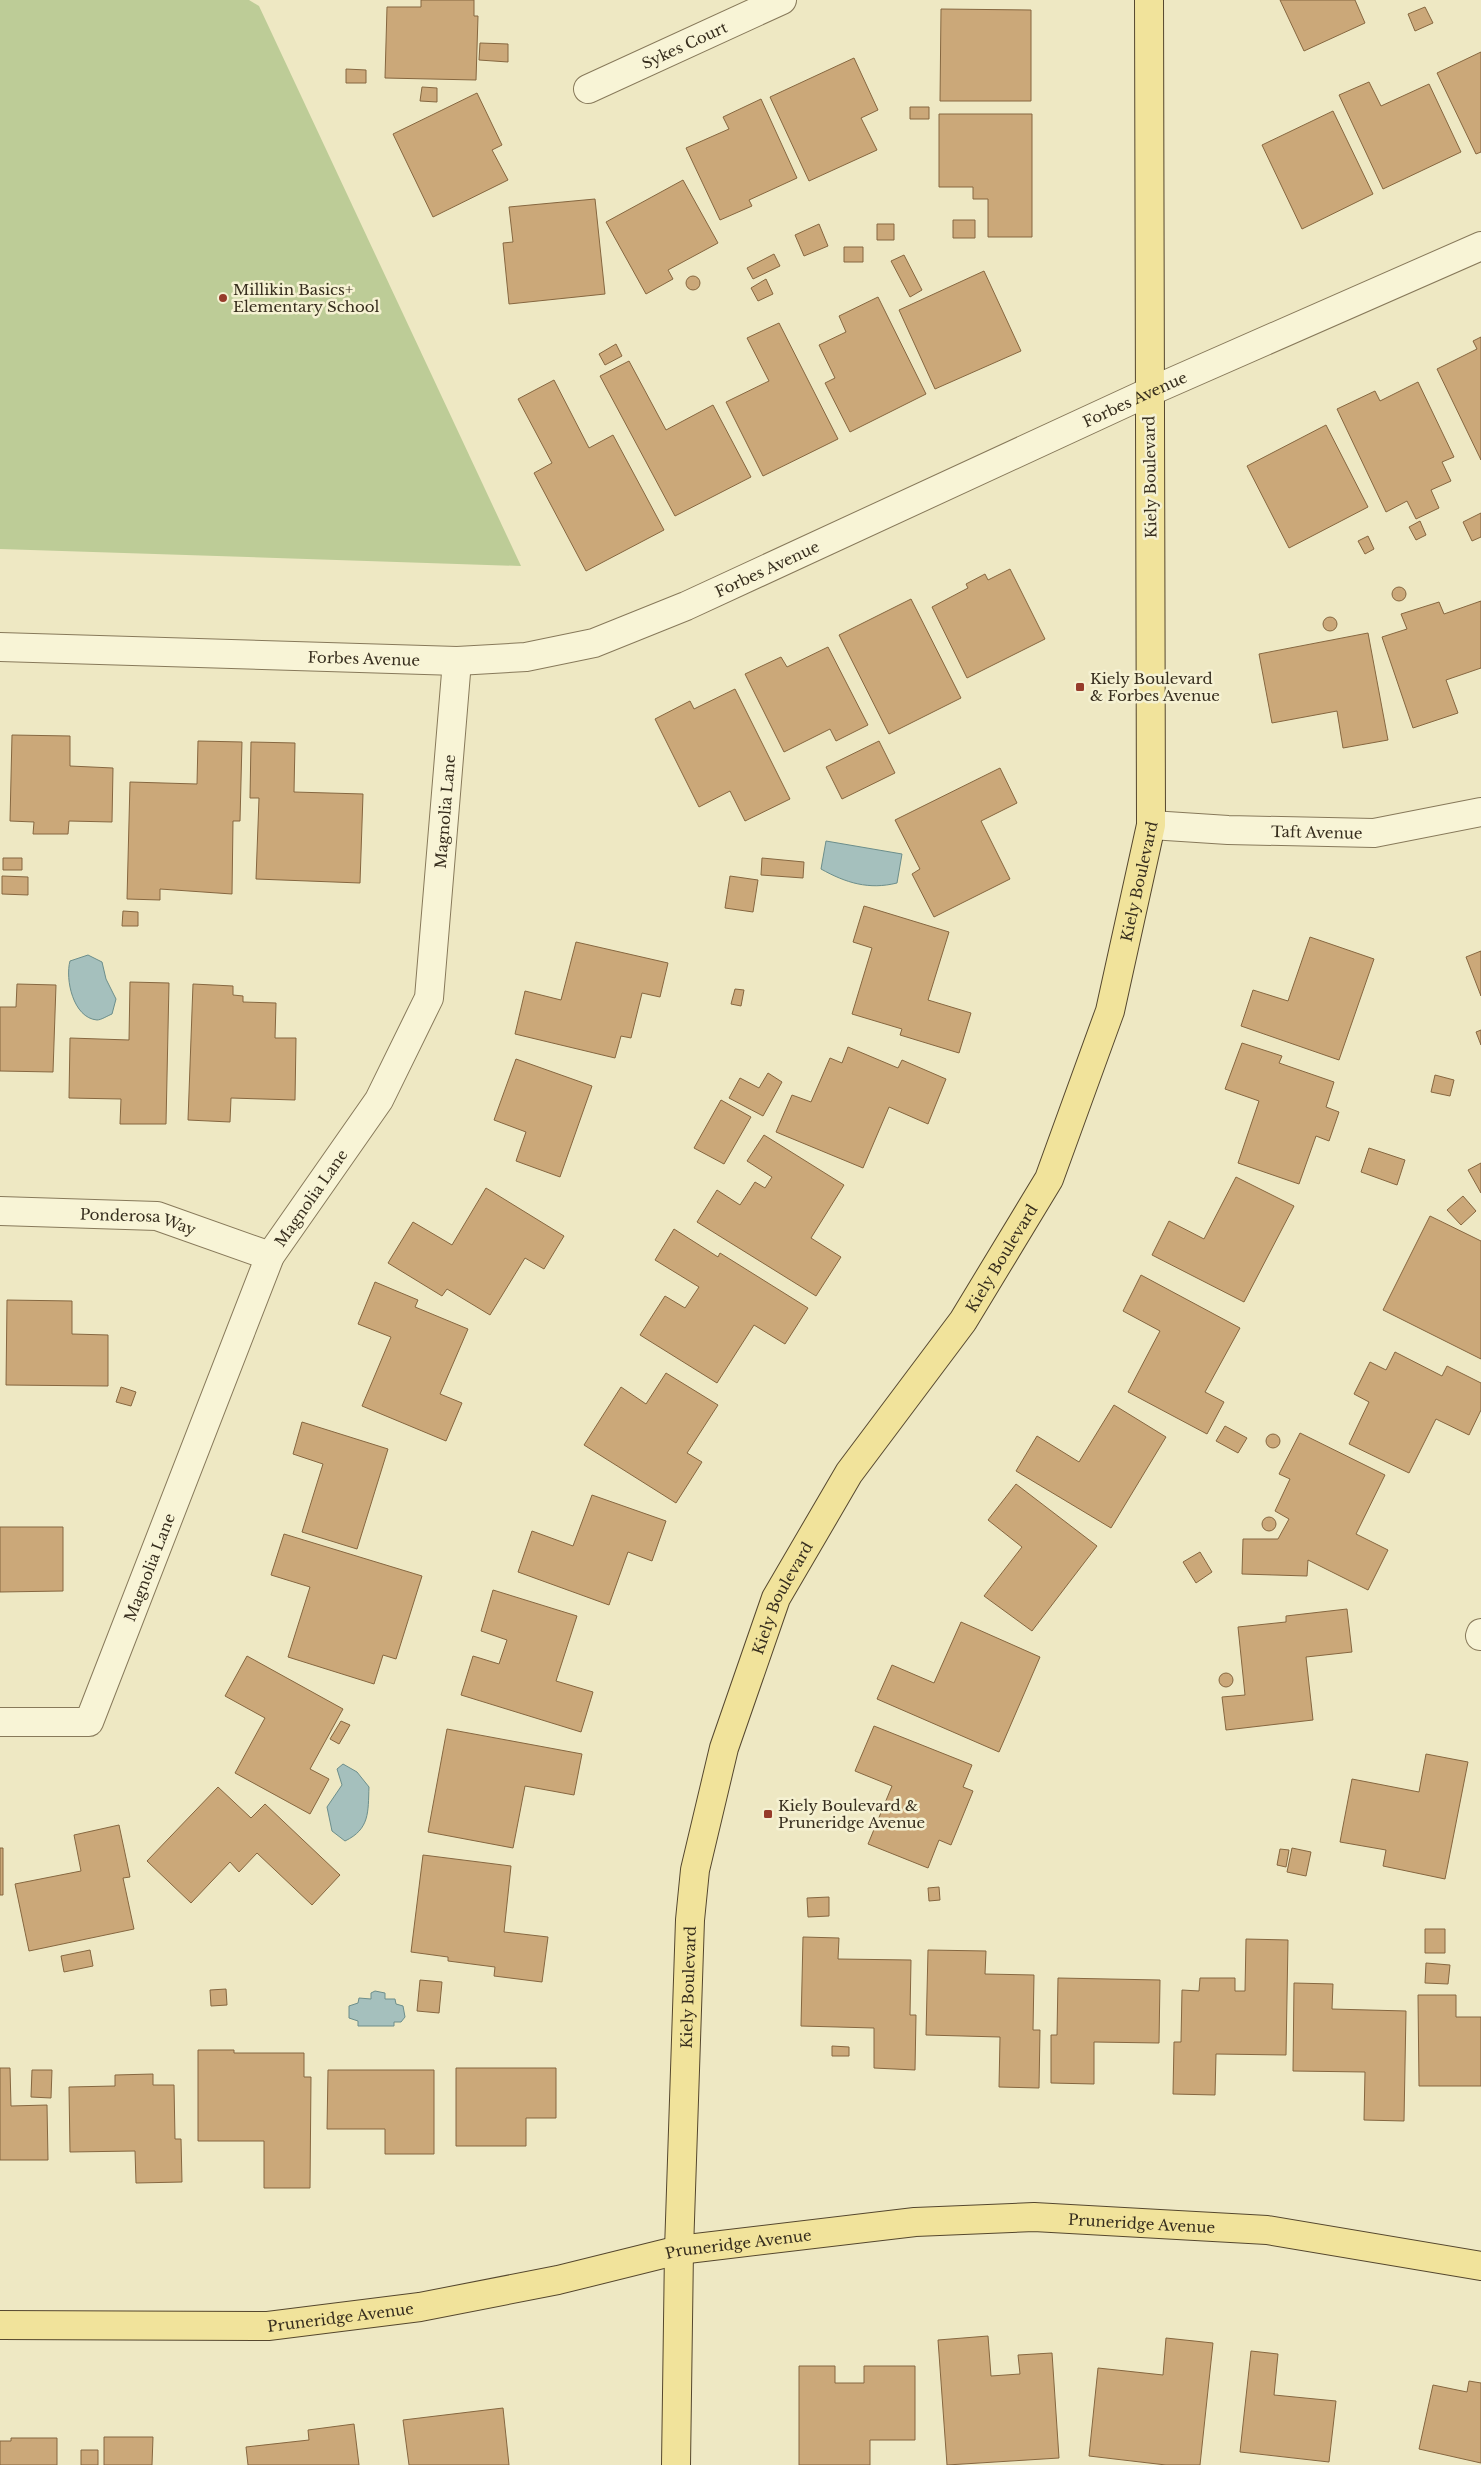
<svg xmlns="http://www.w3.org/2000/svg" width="1481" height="2465" font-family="'Libre Baskerville',serif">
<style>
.green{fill:#bdcc97}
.water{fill:#a5c0bd;stroke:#6c8e8b}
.building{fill:#cba879;stroke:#866740}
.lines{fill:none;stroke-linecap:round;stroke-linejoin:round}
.minor-casing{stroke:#87795a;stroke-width:30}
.major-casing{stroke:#55472e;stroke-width:30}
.minor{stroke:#f8f4d6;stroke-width:28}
.major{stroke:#f1e39b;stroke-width:28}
.poi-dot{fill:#963b2a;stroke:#f5f1d2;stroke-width:2}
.labels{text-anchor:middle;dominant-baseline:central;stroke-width:5;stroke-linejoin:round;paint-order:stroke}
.street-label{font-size:15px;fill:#372e1e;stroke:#f5f1d2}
.poi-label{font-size:15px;fill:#372e1e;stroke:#f5f1d2;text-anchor:start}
</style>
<rect width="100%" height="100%" fill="#eee8c3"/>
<path class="green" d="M0 0H249L259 6 521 566 0 549Z"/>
<path class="water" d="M826 841 902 854 897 883C869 890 846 883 821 869Z
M88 955 102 962 106 979 116 999 112 1014C107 1016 101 1020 97 1020 73 1018 65 979 70 961Z
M343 1764 357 1772 369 1787C368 1812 370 1829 345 1841L332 1831 327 1807 342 1785 337 1769Z
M375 1991 385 1993V1999H395L396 2004 403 2006 405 2017 401 2022H394V2026H358V2021L349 2018V2006L358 2003 359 1998 371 1999V1993Z"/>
<path class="building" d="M421 0H474V16H478L476 80 385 78 387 7H421Z
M1280 0H1355L1365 23 1304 51Z
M1425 7 1433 23 1415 31 1408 14Z
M941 9 1031 10V101H940Z
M480 43 508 44V62L479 60Z
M1481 52V152L1476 154 1437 73Z
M854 58 878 110 861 118 877 150 809 181 770 97Z
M346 69 366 70V83H346Z
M1369 82 1381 106 1429 84 1461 152 1383 189 1339 95Z
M422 87 437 88V102L420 101Z
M477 93 502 145 492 150 508 180 433 217 393 134Z
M761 99 797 178 749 200 752 206 720 220 686 148 729 129 723 117Z
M910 107H929V119H910Z
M1333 111 1373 194 1302 229 1262 145Z
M939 114H1032V237H988V199H973V187H939Z
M683 180 718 243 668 270 673 279 646 294 606 222Z
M595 199 605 294 509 304 503 243 513 242 509 207Z
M953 220H975V238H953Z
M819 224 828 246 804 256 795 235Z
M877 224H894V240H877Z
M844 247H863V262H844Z
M774 254 780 266 753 279 747 268Z
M904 255 922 290 910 297 891 261Z
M984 271 1021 351 935 389 899 310Z
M686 283a7 7 0 1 1 14 0a7 7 0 1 1-14 0Z
M766 279 773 294 758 301 751 288Z
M878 297 926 394 850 432 825 383 835 378 819 345 846 332 839 316Z
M779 323 838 439 763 476 726 402 769 381 747 338Z
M1481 337V460L1437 369 1477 349 1473 341Z
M616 344 622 356 605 365 599 354Z
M629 361 666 430 713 405 751 477 675 516 600 376Z
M554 380 589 448 613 435 664 530 586 571 534 473 552 463 518 399Z
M1418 382 1454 457 1442 462 1451 481 1431 490 1439 508 1416 519 1407 501 1386 512 1337 409 1375 391 1380 401Z
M1326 425 1368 507 1289 548 1247 466Z
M1481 513V537L1472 541 1463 522Z
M1420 521 1426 535 1416 540 1409 527Z
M1368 536 1374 549 1365 554 1358 541Z
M1010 569 1045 639 967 678 932 607 968 588 966 584 985 574 988 580Z
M1392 594a7 7 0 1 1 14 0a7 7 0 1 1-14 0Z
M911 599 961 698 889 734 839 635Z
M1481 601V668L1446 680 1458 713 1413 728 1382 637 1407 629 1401 614 1439 602 1444 614Z
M1323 624a7 7 0 1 1 14 0a7 7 0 1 1-14 0Z
M1368 633 1388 740 1343 748 1337 711 1272 723 1259 654Z
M828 647 868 725 836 741 830 729 784 752 745 674 781 657 787 667Z
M735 689 790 799 745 821 730 791 699 807 655 719 690 701 694 709Z
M12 735 70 736V766L113 768 112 822 69 821 68 834H33L34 822 10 821Z
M198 741 242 742 240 821H233L232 894 160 889V900L127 899 130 782 197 784Z
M879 741 895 773 842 799 826 767Z
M251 742 295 743 294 792 363 794 360 883 256 879 259 798H250Z
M1000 768 1017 803 981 821 1010 879 934 917 912 874 920 869 895 820Z
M3 858H22V870H3Z
M762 858 804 862 803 878 761 875Z
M2 876 28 877V895L2 894Z
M730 876 758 880 753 912 725 908Z
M864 906 949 932 928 1000 971 1013 959 1053 900 1035 902 1029 852 1014 872 948 853 942Z
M123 911 138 912V926H122Z
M1310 937 1374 959 1339 1060 1241 1026 1253 990 1288 1001Z
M576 942 668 963 660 997 642 993 631 1038 621 1036 615 1058 515 1034 525 991 561 1000Z
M1481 951V996L1466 957Z
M130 982 169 983 166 1124H120L121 1099 69 1098 70 1038 129 1040Z
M17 984 56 985 53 1072 0 1071V1007H16Z
M193 984 233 986V995L243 996V1002L276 1003 275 1038H296L295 1100 231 1098 230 1122 188 1120Z
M735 989 744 990 741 1006 731 1004Z
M1481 1030V1045L1476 1032Z
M1242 1043 1282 1056 1279 1063 1334 1082 1326 1107 1339 1112 1329 1141 1316 1136 1299 1184 1238 1163 1259 1101 1225 1089Z
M848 1047 898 1068 902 1060 946 1079 928 1124 889 1107 863 1168 776 1132 792 1095 811 1102 830 1058 842 1063Z
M516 1059 592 1086 560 1177 516 1161 526 1132 494 1120Z
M768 1073 782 1082 763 1116 729 1098 740 1078 759 1088Z
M1435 1075 1454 1080 1450 1096 1431 1092Z
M721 1100 751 1117 724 1164 694 1148Z
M764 1135 844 1185 811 1238 841 1257 816 1296 697 1222 717 1190 740 1205 755 1182 765 1188 772 1177 747 1161Z
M1369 1148 1405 1160 1397 1185 1361 1172Z
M1481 1163V1193L1468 1170Z
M1236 1177 1294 1206 1244 1302 1152 1255 1169 1221 1204 1239Z
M486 1188 564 1236 544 1269 525 1258 490 1315 447 1289 442 1296 388 1263 413 1222 452 1245Z
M1463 1196 1476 1211 1461 1225 1447 1210Z
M1430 1216 1481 1241V1359L1383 1310Z
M674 1229 718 1257 720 1253 808 1308 785 1344 754 1325 717 1383 640 1335 665 1296 685 1308 699 1287 655 1260Z
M1141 1275 1240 1328 1205 1392 1224 1402 1207 1434 1128 1392 1160 1331 1123 1311Z
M375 1282 418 1300 415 1307 468 1329 440 1394 462 1403 446 1441 362 1406 391 1337 358 1324Z
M7 1300 72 1301V1334L108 1335V1386L6 1385Z
M1395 1352 1442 1376 1447 1366 1481 1383V1410L1469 1435 1436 1419 1409 1473 1349 1444 1369 1402 1354 1394 1370 1362 1386 1370Z
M666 1373 718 1405 687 1453 702 1462 676 1503 584 1445 621 1387 646 1404Z
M121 1387 136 1392 131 1406 116 1402Z
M1114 1405 1166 1437 1111 1528 1016 1471 1037 1436 1079 1462Z
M302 1422 388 1449 357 1549 302 1532 323 1464 293 1454Z
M1225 1426 1247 1438 1238 1453 1216 1441Z
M1300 1433 1385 1475 1356 1534 1388 1550 1368 1590 1308 1560 1307 1576 1242 1574 1243 1539H1278L1289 1519 1275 1511 1290 1479 1279 1474Z
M1266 1441a7 7 0 1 1 14 0a7 7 0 1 1-14 0Z
M1016 1484 1097 1546 1032 1631 984 1596 1022 1547 988 1520Z
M592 1495 666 1521 652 1561 628 1552 609 1605 518 1572 532 1531 573 1546Z
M1262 1524a7 7 0 1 1 14 0a7 7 0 1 1-14 0Z
M0 1527H63V1591L0 1592Z
M284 1534 422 1576 396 1659 383 1655 374 1684 288 1657 310 1587 271 1575Z
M1200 1552 1212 1572 1196 1583 1183 1562Z
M493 1590 577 1616 556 1681 593 1692 581 1732 461 1695 473 1656 499 1664 507 1640 481 1631Z
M1347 1609 1352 1652 1306 1657 1313 1720 1226 1730 1222 1697 1245 1695 1238 1627 1286 1622V1616Z
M961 1622 1040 1657 999 1752 877 1699 892 1665 934 1683Z
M247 1656 343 1709 310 1769 329 1779 310 1814 235 1773 265 1718 225 1696Z
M1219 1680a7 7 0 1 1 14 0a7 7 0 1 1-14 0Z
M341 1721 350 1725 339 1744 330 1739Z
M874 1726 972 1765 963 1787 973 1791 951 1845 939 1840 928 1868 868 1844 892 1786 855 1771Z
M447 1729 582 1754 574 1795 525 1786 513 1848 428 1832Z
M1426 1754 1468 1762 1445 1879 1383 1866 1386 1850 1340 1842 1352 1779 1419 1792Z
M218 1787 251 1818 265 1804 340 1875 312 1905 257 1853 239 1872 230 1862 191 1903 147 1861Z
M119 1825 130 1877 123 1878 134 1929 29 1951 15 1884 81 1871 74 1835Z
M0 1848H3V1895H0Z
M1292 1848 1311 1852 1306 1876 1287 1872Z
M1280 1849 1289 1850 1286 1867 1277 1865Z
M423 1855 511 1866 504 1932 548 1937 542 1982 494 1976 495 1967 448 1961V1957L411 1952Z
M939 1887 940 1900 929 1901 928 1888Z
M829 1897V1916L808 1917 807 1898Z
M1425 1929H1445V1953H1425Z
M803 1937 839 1938 838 1959 911 1960 910 2015H916L915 2070 874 2068V2028L801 2026Z
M1246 1939 1288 1940 1286 2055 1216 2054 1215 2095 1173 2094 1174 2042H1181L1182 1990 1199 1991 1200 1978H1235V1991H1245Z
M90 1950 93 1966 64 1972 61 1956Z
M928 1950 986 1951 985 1974 1034 1975 1033 2030H1040L1039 2088 999 2087 1000 2037 926 2035Z
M1426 1963 1450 1965 1448 1984 1425 1983Z
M1058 1978 1160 1980 1159 2043 1094 2042V2084L1051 2083V2035H1057Z
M420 1980 442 1982 439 2013 417 2011Z
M1294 1983 1333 1984 1332 2009 1406 2011 1404 2121 1364 2120 1365 2072 1293 2071Z
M226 1989 227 2005 211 2006 210 1990Z
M1418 1995H1456V2017H1481V2086H1419Z
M832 2046 849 2047V2056H832Z
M198 2050H234V2053H304V2077H311L310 2188H264V2141H198Z
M0 2068H10L11 2106 47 2105 48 2160H0Z
M456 2068H556V2118H526V2146H456Z
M32 2070H52L51 2098 31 2097Z
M328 2070H434V2154H385V2129H327Z
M153 2074V2085H174L175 2139H181L182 2182 136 2183 135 2151 70 2152 69 2087 115 2086V2075Z
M988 2336 991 2376 1020 2374 1018 2355 1052 2353 1059 2458 947 2465 938 2340Z
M1166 2338 1213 2343 1200 2465H1166L1089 2456 1098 2368 1163 2375Z
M1251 2351 1278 2354 1274 2395 1336 2401 1329 2462 1240 2452Z
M799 2366H835V2383H864V2366H915V2440H870V2465H799Z
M1469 2381 1481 2383V2463L1419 2449 1433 2385 1467 2392Z
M503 2408 509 2465H409L403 2420Z
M354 2424 359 2465H248L246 2447 309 2440 308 2430Z
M104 2437H153L152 2465H104Z
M11 2438H57V2465H0V2441H11Z
M81 2450H98V2465H81Z"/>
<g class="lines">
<defs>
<g id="minor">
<path id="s1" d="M588 89 782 0"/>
<path id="s2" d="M0 647 457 661 526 657 594 643 686 606 1149 392 1481 246"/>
<path id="s3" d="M1151 825 1228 830 1374 833 1481 812"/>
<path id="s4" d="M0 1211 157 1216 270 1256"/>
<path d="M1480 1636 1481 1633"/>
<path id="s5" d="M0 1722H89L270 1256 379 1100 429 998 457 661"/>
</g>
<g id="major">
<path id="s6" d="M0 2325 268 2326 420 2307 558 2280 679 2250 915 2222 1034 2217 1267 2230 1481 2266"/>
<path id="s7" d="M676 2465 679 2250 690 1920 695 1870 724 1748 776 1598 849 1473 963 1321 1049 1179 1110 1011 1151 825 1149 0"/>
</g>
</defs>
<use href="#minor" class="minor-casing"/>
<use href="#major" class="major-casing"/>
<use href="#minor" class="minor"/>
<use href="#major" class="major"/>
</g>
<g class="poi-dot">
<circle cx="223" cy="298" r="5"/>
<rect x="1075" y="682" width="10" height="10" rx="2.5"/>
<rect x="763" y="1809" width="10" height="10" rx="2.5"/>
</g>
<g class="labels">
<g class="street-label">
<text stroke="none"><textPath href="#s1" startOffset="106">Sykes Court</textPath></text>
<text stroke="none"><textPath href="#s2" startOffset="1189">Forbes Avenue</textPath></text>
<text transform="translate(1150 477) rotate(-91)">Kiely Boulevard</text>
<text stroke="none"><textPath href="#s2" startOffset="784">Forbes Avenue</textPath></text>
<text stroke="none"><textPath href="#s2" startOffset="364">Forbes Avenue</textPath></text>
<text stroke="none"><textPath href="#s5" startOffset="1080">Magnolia Lane</textPath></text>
<text stroke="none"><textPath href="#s3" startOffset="166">Taft Avenue</textPath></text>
<text stroke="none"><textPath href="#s7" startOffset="1692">Kiely Boulevard</textPath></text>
<text stroke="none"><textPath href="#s5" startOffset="660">Magnolia Lane</textPath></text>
<text stroke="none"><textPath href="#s4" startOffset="139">Ponderosa Way</textPath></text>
<text stroke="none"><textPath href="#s7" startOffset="1288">Kiely Boulevard</textPath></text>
<text stroke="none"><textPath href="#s5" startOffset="255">Magnolia Lane</textPath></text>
<text stroke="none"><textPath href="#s7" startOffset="882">Kiely Boulevard</textPath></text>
<text stroke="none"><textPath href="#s7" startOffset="478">Kiely Boulevard</textPath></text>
<text stroke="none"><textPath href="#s6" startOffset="1151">Pruneridge Avenue</textPath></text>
<text stroke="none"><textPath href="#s6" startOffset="746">Pruneridge Avenue</textPath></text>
<text stroke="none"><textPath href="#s6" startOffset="341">Pruneridge Avenue</textPath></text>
</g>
<g class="poi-label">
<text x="233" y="289">Millikin Basics+<tspan x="233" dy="17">Elementary School</tspan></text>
<text x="1090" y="678">Kiely Boulevard<tspan x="1090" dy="17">&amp; Forbes Avenue</tspan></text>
<text x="778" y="1805">Kiely Boulevard &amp;<tspan x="778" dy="17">Pruneridge Avenue</tspan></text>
</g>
</g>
</svg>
